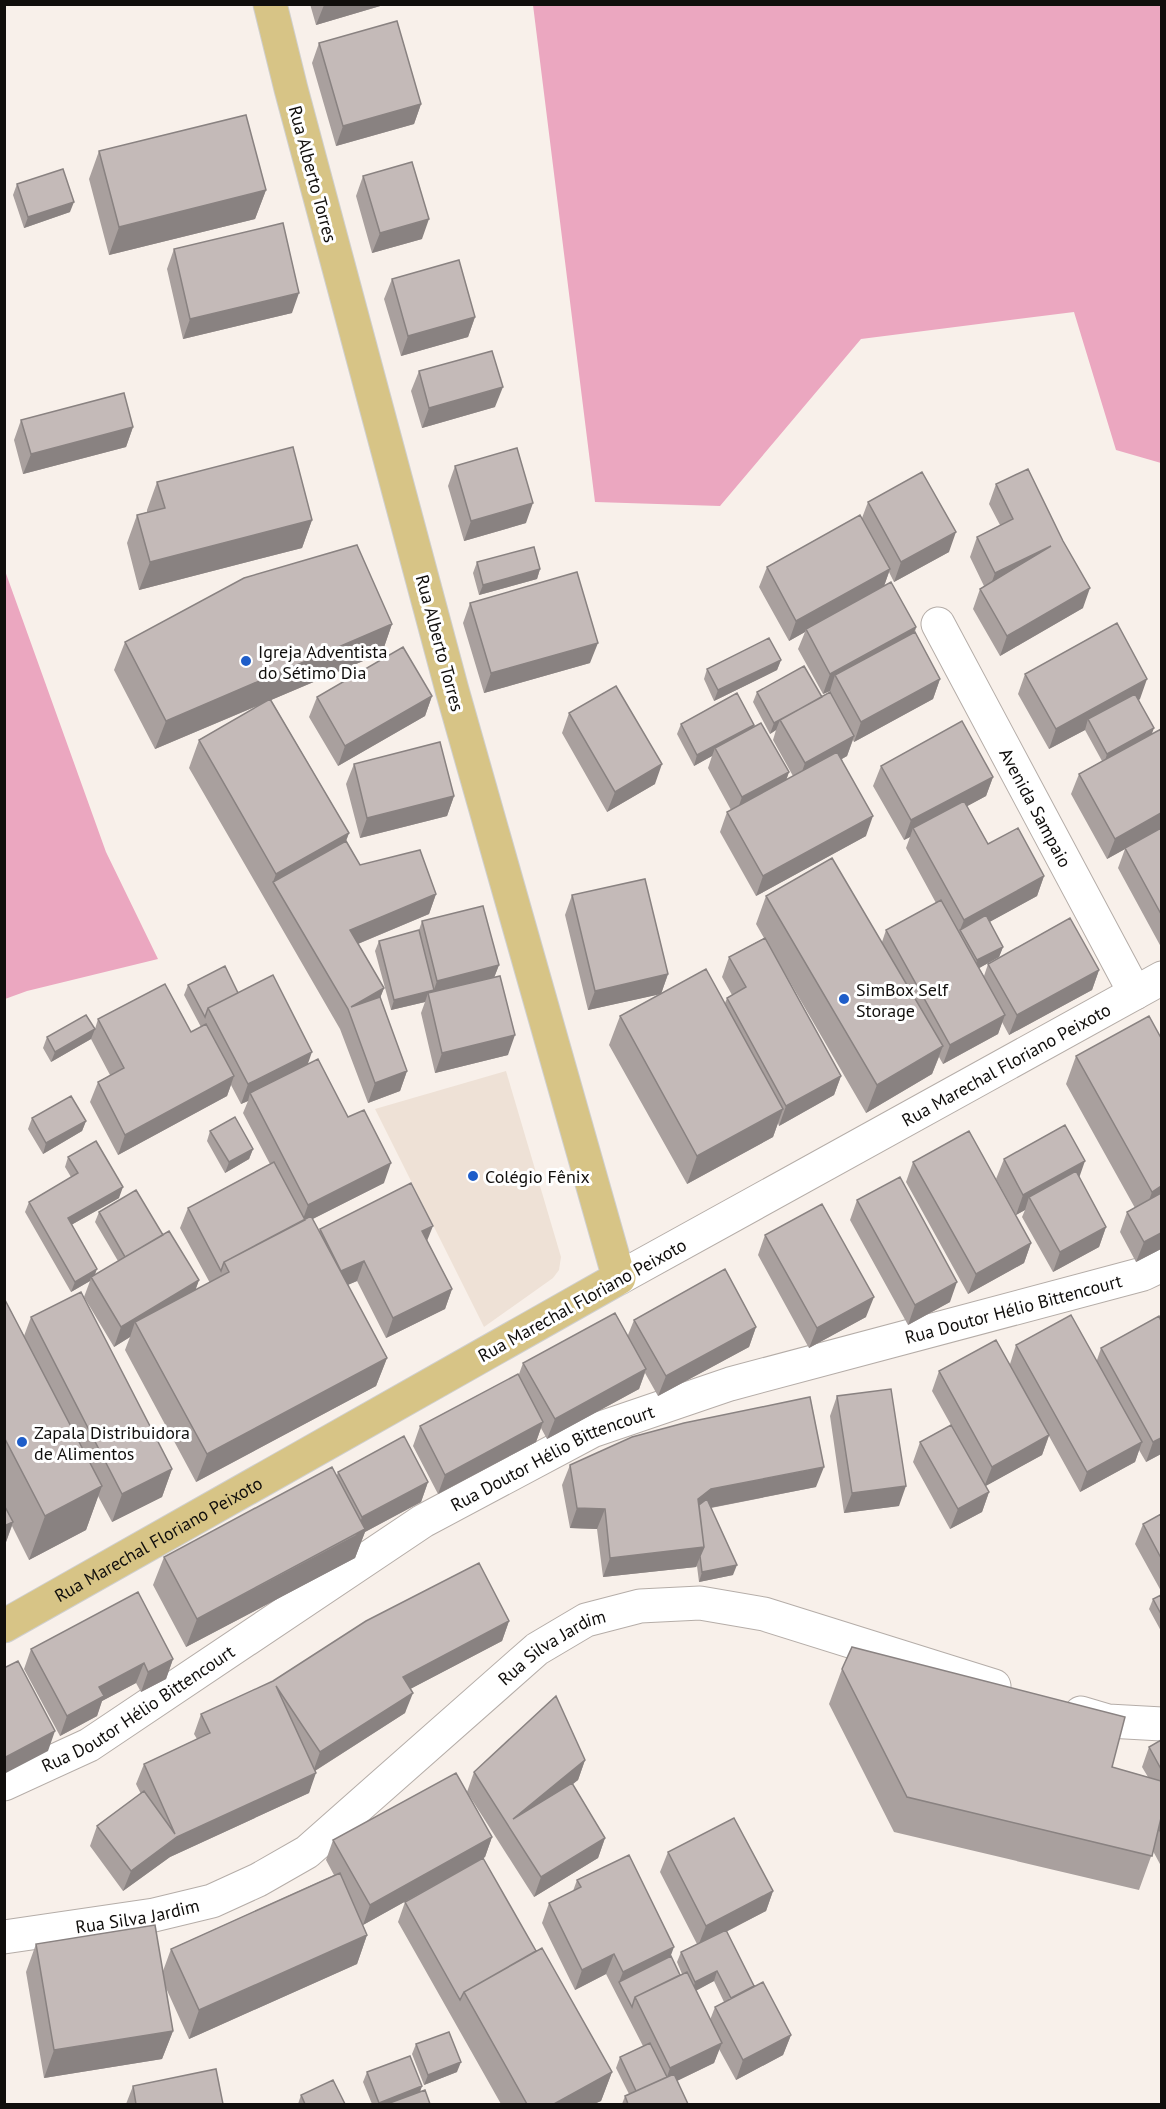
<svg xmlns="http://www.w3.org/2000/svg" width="1166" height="2109" font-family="'PT Sans',sans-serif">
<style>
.built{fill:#eee1d6}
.green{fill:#eba7c0}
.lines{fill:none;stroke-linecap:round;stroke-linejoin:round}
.minor-casing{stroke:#b5ada8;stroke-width:35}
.major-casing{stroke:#cfcfce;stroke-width:35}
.minor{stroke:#fff;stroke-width:33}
.major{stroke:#d7c486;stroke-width:33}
.wall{fill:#a9a09e;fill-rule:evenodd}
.shaded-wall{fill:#898281}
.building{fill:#c4bab8;stroke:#898281;stroke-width:1.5}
.poi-dot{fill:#1e5dc9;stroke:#fff;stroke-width:2}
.labels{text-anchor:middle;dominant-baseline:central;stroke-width:6;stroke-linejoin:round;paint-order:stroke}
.street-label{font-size:18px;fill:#100e0c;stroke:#fff}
.poi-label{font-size:18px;fill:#100e0c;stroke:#fff;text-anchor:start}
</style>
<rect width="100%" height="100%" fill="#f8f0ea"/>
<path class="built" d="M506 1071 561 1257 559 1270 553 1278 484 1327 375 1109Z"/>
<path class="green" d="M533 5H1161V463L1116 450 1074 312 861 339 720 506 595 502Z
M4 568 106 852 158 959 27 991 5 999Z"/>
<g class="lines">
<defs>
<g id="minor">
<path id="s1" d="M938 624 1135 993"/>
<path id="s2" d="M619 1278 1162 978"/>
<path d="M1081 1713 1108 1721 1162 1724"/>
<path id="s3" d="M4 1784 89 1745 423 1521 592 1431 730 1384 1143 1274 1162 1265"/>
<path id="s4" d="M4 1937 154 1915 212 1901 258 1880 307 1852 537 1649 586 1620 640 1606 700 1603 764 1614 994 1686"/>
</g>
<g id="major">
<path id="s5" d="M4 1626 619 1278 452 690 291 89 270 4"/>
</g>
</defs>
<use href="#minor" class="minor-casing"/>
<use href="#major" class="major-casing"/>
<use href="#minor" class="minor"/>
<use href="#major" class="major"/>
</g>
<path class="wall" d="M310 4H387L316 25Z
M319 43 421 104 414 124 336 146 312 63Z
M99 151 266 190 255 219 109 255 89 179Z
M363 176 422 239 372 253 356 196Z
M17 184 70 212 24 228 13 195Z
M174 249 292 313 183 339 167 269Z
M392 279 475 317 468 337 401 356 384 299Z
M419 371 495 407 422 428 411 391Z
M21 420 133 427 126 447 23 474 14 440Z
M455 466 526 523 464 541 448 486Z
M157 482 312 520 302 548 139 590 127 543 137 515 147 512V510Z
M996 484 1083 608 1000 656 973 609 980 589 984 586 970 557 977 537 1000 525 989 504Z
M868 502 949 552 894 582 889 572 884 586 916 627 915 632 940 679 933 699 854 742 853 740 847 756 842 759 866 836 756 896 720 832 727 812 731 810 708 768 712 756 694 766 677 734 681 724 754 725 753 727 789 772 786 780 793 776 773 740 776 730 770 734 753 702 757 692 822 697 829 693 830 691 823 694 798 649 805 632 789 641 759 587 767 567 862 518Z
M477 562 540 569 537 579 479 595 473 573Z
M470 603 590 663 484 693 463 623Z
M392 624 382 653 271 700 349 833 346 841 360 865 436 894 429 914 358 944 384 988 380 998 407 1071 400 1091 368 1103 340 1029 189 768 199 740 262 704 155 749 114 670 125 642Z
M781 660 777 670 714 701 704 679 707 669Z
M1025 674 1140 699 1139 700 1152 734 1161 729V947L1118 868 1125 849 1107 859 1071 794 1079 774 1102 761 1085 730 1049 749 1018 694Z
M432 696 425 716 338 766 309 717 317 697Z
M569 713 655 784 607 812 562 733Z
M354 764 454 796 447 816 360 838 346 784Z
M881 766 993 777 986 796 967 806 988 844 1044 876 1037 896 989 922 1003 947 999 957 979 968 984 976 988 964 1099 970 1092 990 1009 1035 1002 1022 998 1034 943 1064 939 1057 932 1074 866 1113 780 965 841 1076 834 1095 779 1126 778 1123 773 1137 687 1184 609 1045 620 1016 660 994 588 1010 565 915 572 895 668 974 661 994 725 1003 727 998 732 995 722 977 729 957 764 938 756 924 766 896 882 942 886 930 936 903 906 848 910 837 904 840 873 786Z
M422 921 499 965 494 978 508 1055 435 1073 421 1013 425 1002 391 1010 375 951 379 941 419 930Z
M188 985 238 993 308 1064 348 1117 384 1183 312 1219 319 1232 320 1229 427 1241 452 1289 445 1309 386 1338 357 1281 347 1285 387 1358 376 1386 196 1482 125 1350 130 1337 114 1347 84 1297 90 1281 71 1292 25 1212 29 1202 71 1177 65 1167 68 1157 119 1198 71 1225 95 1275 118 1261 95 1222 99 1212 163 1235 199 1280 195 1290 210 1283 180 1228 188 1208 270 1164 243 1113 248 1101 241 1104 231 1085 227 1096 118 1155 90 1102 98 1082 110 1075 91 1039 51 1062 43 1048 47 1037 95 1029 98 1019 191 1032 201 1027 184 995Z
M1161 1038V1249L1136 1262 1120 1232 1127 1212 1135 1208 1066 1084 1076 1056Z
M32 1118 86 1121 82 1131 43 1154 28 1129Z
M210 1131 253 1149 249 1159 225 1173 207 1141Z
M1004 1159 1079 1178 1106 1227 1099 1247 1053 1272 1022 1217 1025 1210 1016 1215 996 1179Z
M913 1162 1031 1243 1024 1263 968 1294 906 1182Z
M857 1200 950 1302 908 1325 850 1220Z
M765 1235 866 1317 809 1348 758 1255Z
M4 1298 24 1336 31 1317 172 1469 162 1497 112 1522 98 1496 86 1530 29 1560 12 1526 6 1542H4Z
M634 1320 756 1327 749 1347 658 1396 645 1373 639 1389 547 1439 541 1428 536 1442 438 1494 413 1446 420 1426 519 1374 523 1363 628 1335Z
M1016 1345 1097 1360 1101 1348 1161 1454 1146 1462 1139 1450 1135 1462 1080 1492 1049 1436 1042 1455 985 1486 989 1492 982 1512 950 1529 913 1462 920 1442 951 1425 932 1391 939 1371 1010 1364Z
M837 1396 899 1506 844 1513 830 1416Z
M570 1465 816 1487 711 1508 733 1575 699 1582 697 1566 696 1567 603 1577 597 1529 570 1528 562 1485Z
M338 1472 428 1482 421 1502 365 1532 355 1558 186 1647 153 1585 164 1557 337 1475Z
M1161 1514V1591L1135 1544 1143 1524Z
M1161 1595V1631L1149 1609 1153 1599Z
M509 1621 502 1641 410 1689 405 1713 315 1771 309 1793 170 1857 123 1891 90 1846 97 1826 141 1794 136 1784 144 1764 197 1739 194 1734 201 1714Z
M31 1649 173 1659 166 1679 141 1692 136 1683 102 1701 97 1716 60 1736 24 1669Z
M842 1669 1112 1767 1148 1777 1142 1767 1149 1747 1161 1740V1818L1160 1826 1161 1825V1866L1153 1851 1139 1890 894 1832 829 1704Z
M585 1760 578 1780 572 1784 605 1838 598 1858 534 1897 467 1792 474 1772Z
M492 1837 485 1857 363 1925 367 1935 357 1964 189 2039 166 1988 173 2031 162 2059 44 2078 26 1972 36 1944 163 1971 171 1949 334 1875 326 1860 333 1840Z
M668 1852 773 1891 766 1911 726 1932 754 1986 791 2035 783 2055 736 2080 719 2049 714 2063 677 2081 688 2104H622L625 2096 629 2094 616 2068 620 2057 643 2046 606 1974 575 1990 542 1923 549 1903 573 1891 577 1880 671 1956 680 1975 682 1974 677 1962 681 1952 697 1944 660 1872ZM714 1981 724 2002 715 2007 710 2020 696 1990Z
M405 1902 536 1951 612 2072 601 2101 594 2104H501L398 1922Z
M416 2044 457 2072 424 2085 412 2054Z
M367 2072 422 2086 420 2092 430 2104H372L363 2082Z
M133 2086 223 2104H126Z
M301 2095 345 2104H298Z"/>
<path class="shaded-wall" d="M326 4H387L316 25 324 5Z
M421 104 414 124 336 146 343 126Z
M266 190 255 219 109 255 119 227Z
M74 202 70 212 24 228 28 217Z
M429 219 422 239 372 253 380 233Z
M299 293 292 313 183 339 190 319Z
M475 317 468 337 401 356 408 336Z
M503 387 495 407 422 428 429 408Z
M133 427 126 447 23 474 31 454Z
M533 503 526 523 464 541 471 521Z
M312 520 302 548 139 590 150 562Z
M956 532 949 552 894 582 901 562Z
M1051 546 988 593 995 573Z
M540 569 537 579 479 595 483 585Z
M890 569 883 589 806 629 805 632 789 641 796 621Z
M1090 588 1083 608 1000 656 1007 636Z
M392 624 382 653 155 749 166 721Z
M916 627 909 647 835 675 830 691 823 694 830 674Z
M598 643 590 663 484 693 491 673Z
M781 660 777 670 714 701 718 690Z
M940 679 933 699 854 742 861 722Z
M1147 679 1140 699 1092 726 1088 719 1085 730 1049 749 1056 729Z
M432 696 425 716 338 766 345 746Z
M780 720 776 730 770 734 774 723Z
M754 725 750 735 715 748 712 756 694 766 697 755Z
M1154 728 1150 739 1104 764 1107 754Z
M854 736 847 756 798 783 805 763Z
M662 764 655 784 607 812 615 792Z
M789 772 782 792 735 817 742 797Z
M993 777 986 796 916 834 913 828 910 837 904 840 911 820Z
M454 796 447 816 360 838 367 818Z
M1161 813V829L1107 859 1115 839Z
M873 816 866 836 756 896 763 876Z
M349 833 338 861 273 882 276 874Z
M1044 876 1037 896 964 936 960 930 964 920Z
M436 894 429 914 343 950 350 930Z
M1003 947 999 957 974 971 977 960Z
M499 965 491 985 430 1001 437 981Z
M1099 970 1092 990 1009 1035 1017 1015Z
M668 974 661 994 588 1010 595 991Z
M384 988 376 1008 351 1007Z
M434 990 430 1001 428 993 425 1002 391 1010 394 1000Z
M1005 1015 998 1034 943 1064 950 1045Z
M95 1029 91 1039 51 1062 55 1052Z
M515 1035 508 1055 435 1073 442 1053Z
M943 1046 932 1074 866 1113 877 1085Z
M312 1052 305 1072 250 1093 248 1101 241 1104 248 1084Z
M407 1071 400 1091 368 1103 375 1083Z
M234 1076 227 1096 118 1155 125 1135Z
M841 1076 834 1095 779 1126 786 1106Z
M783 1109 773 1137 687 1184 697 1156Z
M86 1121 82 1131 43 1154 46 1143Z
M253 1149 249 1159 225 1173 229 1162Z
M1085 1161 1078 1181 1029 1197 1025 1210 1016 1215 1023 1195Z
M391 1163 384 1183 301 1225 308 1205Z
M1161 1186V1209L1142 1220 1152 1192Z
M123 1187 119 1198 64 1229 68 1218Z
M433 1226 425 1246 422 1231Z
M1106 1227 1099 1247 1053 1272 1060 1252Z
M1161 1233V1249L1136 1262 1144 1242Z
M1031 1243 1024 1263 968 1294 976 1274Z
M364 1261 357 1281 334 1291 341 1271Z
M97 1269 93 1280 91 1277 90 1281 71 1292 75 1282Z
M199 1280 192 1300 135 1322 130 1337 114 1347 121 1327Z
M957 1282 950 1302 908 1325 915 1305Z
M452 1289 445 1309 386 1338 393 1318Z
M874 1297 866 1317 809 1348 817 1328Z
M756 1327 749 1347 658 1396 666 1376Z
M387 1358 376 1386 196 1482 207 1454Z
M646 1369 639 1389 547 1439 555 1419Z
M543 1422 536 1442 438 1494 445 1475Z
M1049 1435 1042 1455 984 1487 992 1467Z
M1161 1438V1454L1146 1462 1153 1442Z
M1142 1442 1135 1462 1080 1492 1087 1472Z
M824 1467 816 1487 704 1509H694L698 1499 711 1489Z
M172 1469 162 1497 112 1522 122 1494Z
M428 1482 421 1502 365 1532 355 1558 186 1647 197 1619 356 1535 362 1517Z
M102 1486 86 1530 29 1560 45 1516Z
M906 1486 899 1506 844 1513 852 1493Z
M989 1492 982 1512 950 1529 958 1509Z
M577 1508 605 1509 597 1529 570 1528Z
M13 1522 6 1542H4V1526Z
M704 1547 696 1567 603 1577 610 1558Z
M737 1565 733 1575 699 1582 702 1572Z
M509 1621 502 1641 395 1697 403 1677Z
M173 1659 166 1679 141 1692 148 1672Z
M144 1663 136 1683 102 1701 97 1716 60 1736 67 1716 99 1687Z
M413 1693 405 1713 313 1772 320 1752Z
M55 1731 48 1751 4 1774V1758Z
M585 1760 578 1780 513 1833V1819Z
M316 1773 309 1793 170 1857 123 1891 131 1871 177 1837Z
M492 1837 485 1857 363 1925 370 1905Z
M605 1838 598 1858 534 1897 541 1877Z
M773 1891 766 1911 698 1946 706 1926Z
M367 1935 357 1964 189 2039 199 2010Z
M674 1947 667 1966 619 1982 623 1972Z
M614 1954 606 1974 575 1990 582 1970Z
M717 1971 714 1981 692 1993 695 1982Z
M173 2031 162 2059 44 2078 54 2050Z
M791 2035 783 2055 736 2080 743 2060Z
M722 2043 714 2063 633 2102 667 2077 670 2068Z
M461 2062 457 2072 424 2085 428 2075Z
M612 2072 601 2101 594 2104H554Z
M422 2086 418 2097 398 2104H378L379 2103Z"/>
<path class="building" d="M397 21 421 104 343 126 319 43Z
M246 115 266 190 119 227 99 151Z
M412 162 429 219 380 233 363 176Z
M63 169 74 202 28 217 17 184Z
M283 223 299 293 190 319 174 249Z
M459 260 475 317 408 336 392 279Z
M492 351 503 387 429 408 419 371Z
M124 393 133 427 31 454 21 420Z
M293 447 312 520 150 562 137 515 165 508 157 482Z
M517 448 533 503 471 521 455 466Z
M1028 469 1063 541 1090 588 1007 636 980 589 1051 546 995 573 977 537 1013 519 996 484Z
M922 472 956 532 901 562 868 502Z
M860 515 890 569 796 621 767 567Z
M357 545 392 624 166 721 125 642 244 578Z
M534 547 540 569 483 585 477 562Z
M577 572 598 643 491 673 470 603Z
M891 582 916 627 830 674 806 629Z
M1117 623 1147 679 1056 729 1025 674Z
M915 632 940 679 861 722 835 675Z
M769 638 781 660 718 690 707 669Z
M403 647 432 696 345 746 317 697Z
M804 666 822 697 774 723 757 692Z
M616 686 662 764 615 792 569 713Z
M830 692 854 736 805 763 780 720Z
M737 693 754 725 697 755 681 724Z
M1135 694 1154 728 1107 754 1088 719Z
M270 699 349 833 276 874 199 740Z
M962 721 993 777 911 820 881 766Z
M761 723 789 772 742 797 715 748Z
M1161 729V813L1115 839 1079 774Z
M440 742 454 796 367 818 354 764Z
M837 752 873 816 763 876 727 812Z
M964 801 988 844 1018 828 1044 876 964 920 913 828Z
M1161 828V914L1125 848Z
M346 841 360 865 420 850 436 894 350 930 384 988 351 1007 380 997 407 1071 375 1083 348 1009 273 882Z
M832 858 943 1046 877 1085 766 896Z
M645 879 668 974 595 991 572 895Z
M941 900 1005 1015 950 1045 886 930Z
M483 906 499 965 437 981 422 921Z
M986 915 1003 947 977 960 960 930Z
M1070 918 1099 970 1017 1015 988 964Z
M419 930 434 990 394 1000 379 941Z
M765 938 841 1076 786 1106 727 998 746 987 729 957Z
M225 966 238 993 208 1008 205 1017 188 985Z
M706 969 783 1109 697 1156 620 1016Z
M273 975 312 1052 248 1084 208 1008Z
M500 976 515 1035 442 1053 428 993Z
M165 984 191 1032 206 1024 234 1076 125 1135 98 1082 124 1068 98 1019Z
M86 1015 95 1029 55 1052 47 1037Z
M1149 1016 1161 1038V1186L1152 1192 1076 1056Z
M318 1059 348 1117 364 1110 391 1163 308 1205 250 1093Z
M71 1096 86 1121 46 1143 32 1118Z
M235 1117 253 1149 229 1162 210 1131Z
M1065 1125 1085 1161 1023 1195 1004 1159Z
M969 1131 1031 1243 976 1274 913 1162Z
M96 1141 123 1187 68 1218 97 1269 75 1282 29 1202 78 1173 68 1157Z
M274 1162 305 1220 224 1262 221 1271 188 1208Z
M1076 1171 1106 1227 1060 1252 1029 1197Z
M900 1177 957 1282 915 1305 857 1200Z
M411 1183 433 1226 422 1231 452 1289 393 1318 364 1261 341 1271 320 1229Z
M136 1190 163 1235 125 1257 99 1212Z
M1161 1193V1233L1144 1242 1127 1212Z
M822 1204 874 1297 817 1328 765 1235Z
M311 1216 387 1358 207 1454 135 1322 229 1272 224 1262Z
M169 1231 199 1280 121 1327 91 1277Z
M725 1269 756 1327 666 1376 634 1320Z
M81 1292 172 1469 122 1494 31 1317Z
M4 1298 102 1486 45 1516 4 1437Z
M615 1313 646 1369 555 1419 523 1363Z
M1071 1315 1142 1442 1087 1472 1016 1345Z
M1159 1316 1161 1321V1438L1153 1442 1101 1348Z
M996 1340 1049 1435 992 1467 939 1371Z
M518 1374 543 1422 445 1475 420 1426Z
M891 1389 906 1486 852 1493 837 1396Z
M810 1397 824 1467 711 1489 698 1499 704 1547 610 1558 605 1509 577 1508 570 1465 632 1437 684 1423Z
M951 1425 989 1492 958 1509 920 1442Z
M404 1436 428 1482 362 1517 338 1472Z
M332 1467 365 1529 197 1619 164 1557Z
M707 1499 737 1565 702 1572 700 1556 704 1547 699 1505Z
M4 1505 13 1522 4 1526Z
M1161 1514V1558L1143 1524Z
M479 1563 509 1621 403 1677 413 1693 320 1752 276 1686 316 1773 177 1837 131 1871 97 1826 144 1791 175 1834 144 1764 210 1733 201 1714 273 1681 366 1621Z
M138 1592 173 1659 148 1672 144 1663 99 1687 104 1696 67 1716 31 1649Z
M1161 1595V1614L1153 1599Z
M852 1647 1125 1717 1112 1767 1161 1781V1818L1152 1856 907 1797 842 1669Z
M18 1661 55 1731 4 1758V1668Z
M556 1696 585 1760 513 1819 572 1783 605 1838 541 1877 474 1772Z
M1161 1740V1769L1149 1747Z
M456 1773 492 1837 370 1905 333 1840Z
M734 1818 773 1891 706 1926 668 1852Z
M1161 1825V1833L1159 1829 1160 1826Z
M629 1855 674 1947 623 1972 614 1954 582 1970 549 1903 581 1887 577 1880Z
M483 1858 536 1951 464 1992 460 2000 405 1902Z
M340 1873 367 1935 199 2010 171 1949Z
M155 1925 173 2031 54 2050 36 1944Z
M726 1930 754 1986 731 1998 717 1971 695 1982 681 1952Z
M542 1948 612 2072 554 2104H527L464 1992Z
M671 1956 680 1975 635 1997 632 2007 619 1982Z
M687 1972 722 2043 670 2068 635 1997Z
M763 1982 791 2035 743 2060 715 2007Z
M449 2032 461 2062 428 2075 416 2044Z
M650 2043 667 2077 636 2091 620 2057Z
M410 2056 422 2086 379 2103 367 2072Z
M216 2069 223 2104H136L133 2086Z
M674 2074 688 2104H628L625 2096Z
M333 2080 345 2104H305L301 2095Z
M425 2090 430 2104H387Z"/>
<g class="poi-dot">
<circle cx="246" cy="661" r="6"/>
<circle cx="844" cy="999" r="6"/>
<circle cx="473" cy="1176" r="6"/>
<circle cx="22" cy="1442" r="6"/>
</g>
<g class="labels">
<g class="street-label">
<text transform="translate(313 174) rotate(75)">Rua Alberto Torres</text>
<text transform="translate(440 643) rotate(75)">Rua Alberto Torres</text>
<text stroke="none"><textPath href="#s1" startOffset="208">Avenida Sampaio</textPath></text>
<text stroke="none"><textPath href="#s2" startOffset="442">Rua Marechal Floriano Peixoto</textPath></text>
<text transform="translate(582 1300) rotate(-29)">Rua Marechal Floriano Peixoto</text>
<text stroke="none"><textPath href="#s3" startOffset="1126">Rua Doutor Hélio Bittencourt</textPath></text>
<text stroke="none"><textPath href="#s3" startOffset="640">Rua Doutor Hélio Bittencourt</textPath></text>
<text stroke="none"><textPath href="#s5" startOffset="177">Rua Marechal Floriano Peixoto</textPath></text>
<text stroke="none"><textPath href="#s4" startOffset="639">Rua Silva Jardim</textPath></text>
<text stroke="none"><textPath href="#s3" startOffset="154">Rua Doutor Hélio Bittencourt</textPath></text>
<text stroke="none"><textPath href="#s4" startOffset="135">Rua Silva Jardim</textPath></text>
</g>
<g class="poi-label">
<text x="258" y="651">Igreja Adventista<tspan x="258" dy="21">do Sétimo Dia</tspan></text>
<text x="856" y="989">SimBox Self<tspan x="856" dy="21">Storage</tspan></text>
<text x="485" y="1176">Colégio Fênix</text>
<text x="34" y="1432">Zapala Distribuidora<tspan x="34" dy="21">de Alimentos</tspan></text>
</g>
</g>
<rect width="1166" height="2109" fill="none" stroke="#100e0c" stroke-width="12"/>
</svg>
